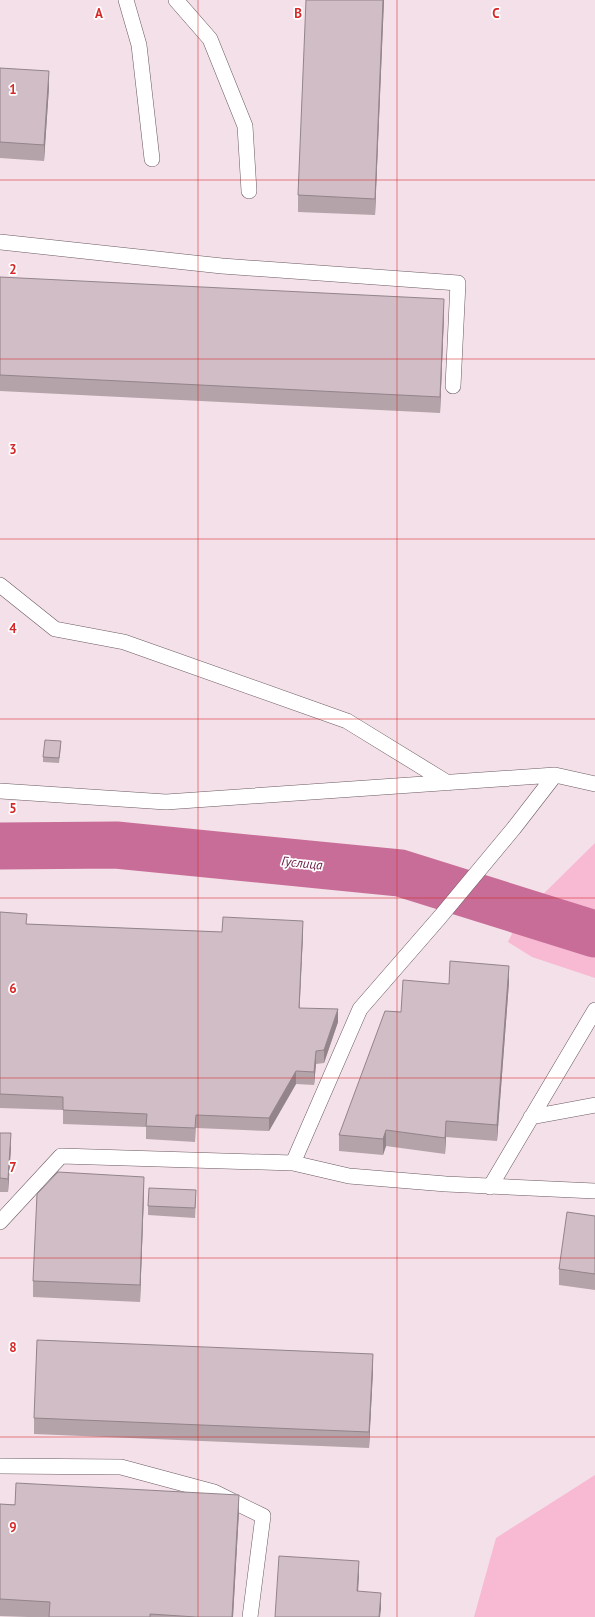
<svg xmlns="http://www.w3.org/2000/svg" width="595" height="1617" font-family="'PT Sans',sans-serif">
<style>
.green{fill:#f8b9d3}
.lines{fill:none;stroke-linecap:round;stroke-linejoin:round}
.river{stroke:#c86d97;stroke-width:47}
.service-casing{stroke:#6b5a61;stroke-width:16}
.service{stroke:#fff;stroke-width:15}
.wall{fill:#b4a3a9}
.shaded-wall{fill:#92848a}
.building{fill:#d1bdc5;stroke:#92848a}
.grid{fill:none;stroke:#d62828;stroke-width:1;stroke-opacity:0.55}
.labels{text-anchor:middle;dominant-baseline:central;stroke-width:3.5;stroke-linejoin:round;paint-order:stroke}
.water-label{font-size:13px;font-style:italic;fill:#6b1844;stroke:#fff}
.grid-label{font-size:13px;text-anchor:middle;font-weight:bold;fill:#d62828;stroke:#fff;stroke-width:3.5;stroke-linejoin:round;paint-order:stroke}
</style>
<rect width="100%" height="100%" fill="#f4e0e8"/>
<path class="green" d="M595 843V978L532 957 508 942 520 917Z
M595 1475V1617H474L496 1538Z"/>
<g class="lines">
<path class="river" d="M0 846 116 845 400 873 595 934"/>
<defs>
<path id="service" d="M126 0 139 45 152 159
M176 0 210 39 245 126 249 191
M0 242 222 266 458 283 453 386
M0 585 55 629 124 642 347 721 448 783
M0 791 166 802 555 775
M531 1117 595 1105
M293 1163 349 1176 446 1184 595 1191
M490 1187 595 1010
M0 1222 61 1156 293 1163 360 1009 440 917 514 828 555 775 595 784
M0 1466 121 1467 214 1492 263 1516 250 1617"/>
</defs>
<use href="#service" class="service-casing"/>
<use href="#service" class="service"/>
</g>
<path class="wall" d="M384 0 375 215 298 212V195Z
M0 68 49 87 44 161 0 158Z
M0 277 444 315 440 413 0 391Z
M61 746 59 763 43 762V757Z
M0 912 27 924 222 932 303 934 299 1008 338 1022 324 1063 316 1064 314 1085 296 1084 269 1131 196 1128 195 1142 146 1139V1127L63 1124V1110L0 1108Z
M509 982 497 1141 446 1137 445 1154 386 1146 383 1155 339 1151V1135L401 1012 449 984Z
M0 1133 11 1147 8 1192H0Z
M144 1193 140 1302 33 1297V1281Z
M196 1199 195 1218 148 1215V1206Z
M595 1216V1290L559 1285V1269Z
M373 1370 369 1448 34 1434V1418Z
M0 1504 239 1511 233 1617H28L0 1616Z"/>
<path class="shaded-wall" d="M383 0H384L375 215V199Z
M49 71V87L44 161V145Z
M444 299V315L440 413V397Z
M303 921V934L299 1021V1008Z
M509 966V982L497 1141V1125Z
M338 1009V1022L324 1063V1050Z
M316 1051V1064L314 1085V1072Z
M296 1071V1084L269 1131V1118Z
M446 1121V1137L445 1154V1138Z
M386 1130V1146L383 1155V1139Z
M11 1133V1147L8 1192V1179Z
M144 1177V1193L140 1302V1285Z
M373 1354V1370L369 1448V1432Z
M239 1495V1511L233 1617H232Z
M359 1561V1577L357 1608V1591Z
M381 1593V1609L380 1617H379Z"/>
<path class="building" d="M306 0H383L375 199 298 195Z
M0 68 49 71 44 145 0 142Z
M0 277 444 299 440 397 0 375Z
M45 740 61 741 59 758 43 757Z
M0 912 27 914 26 924 222 932 223 917 303 921 299 1008 338 1009 324 1050 316 1051 314 1072 296 1071 269 1118 196 1115 195 1128 146 1126 147 1114 63 1110V1097L0 1094Z
M450 961 509 966 497 1125 446 1121 445 1138 386 1130 383 1139 339 1135 385 1011 401 1012 403 980 449 984Z
M0 1133H11L8 1179 0 1178Z
M58 1172 144 1177 140 1285 33 1281 37 1194Z
M149 1188 196 1190 195 1208 148 1206Z
M567 1212 595 1216V1274L559 1269Z
M37 1340 373 1354 369 1432 34 1418Z
M16 1483 239 1495 232 1617H196L150 1614V1617H49L50 1602 0 1599V1504L15 1505Z
M279 1556 359 1561 357 1591 381 1593 379 1617H275Z"/>
<path class="grid" d="M198 0V1617M397 0V1617M0 180H595M0 359H595M0 539H595M0 719H595M0 898H595M0 1078H595M0 1258H595M0 1437H595"/>
<g class="labels">
<g class="water-label">
<text transform="translate(302 863) rotate(6)">Гуслица</text>
</g>
</g>
<g class="grid-label">
<text x="99" y="18">A</text>
<text x="298" y="18">B</text>
<text x="496" y="18">C</text>
<text x="13" y="94">1</text>
<text x="13" y="274">2</text>
<text x="13" y="454">3</text>
<text x="13" y="633">4</text>
<text x="13" y="813">5</text>
<text x="13" y="993">6</text>
<text x="13" y="1172">7</text>
<text x="13" y="1352">8</text>
<text x="13" y="1532">9</text>
</g>
</svg>
